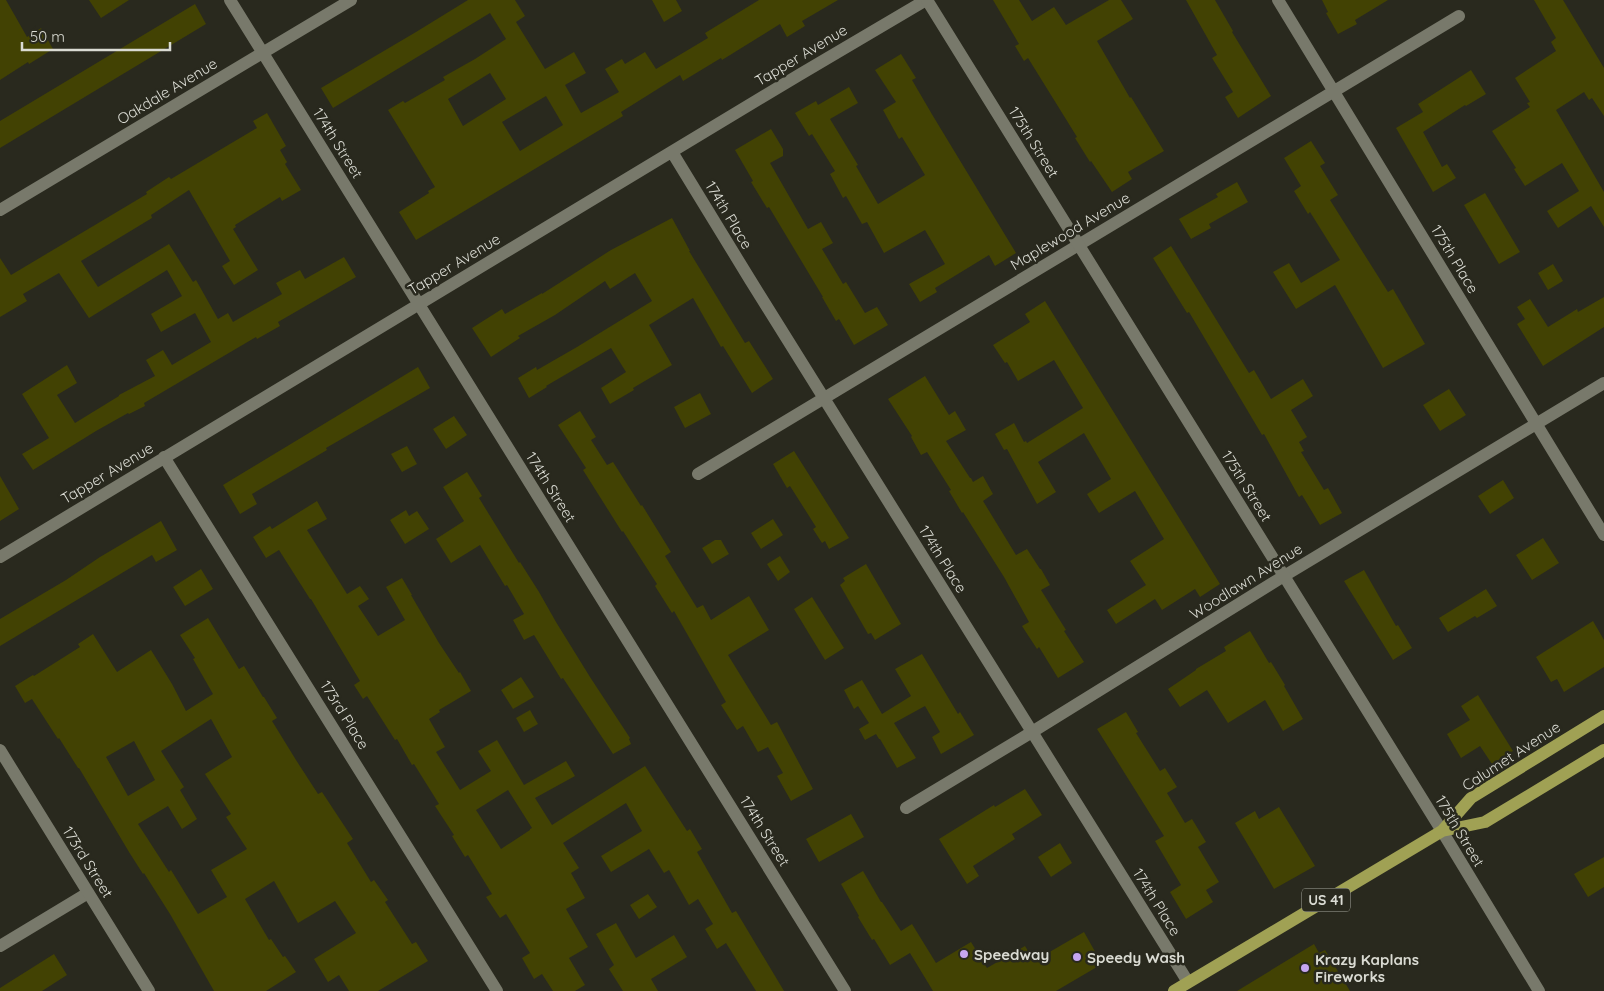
<svg xmlns="http://www.w3.org/2000/svg" width="1604" height="991" font-family="Quicksand,sans-serif">
<style>
.building{fill:#424203;fill-rule:evenodd}
.lines{fill:none;stroke-linecap:round;stroke-linejoin:round}
.minor{stroke:#78796b;stroke-width:12}
.tertiary{stroke:#78796b;stroke-width:12}
.primary{stroke:#a0a154;stroke-width:12}
.poi-dot{fill:#c6a6f0;stroke:#29291e;stroke-width:2}
.labels{text-anchor:middle;dominant-baseline:central;stroke-width:5;stroke-linejoin:round;paint-order:stroke}
.shield{fill:#29291e;stroke:#a5a69d;stroke-width:1}
.shield-label{font-size:14px;font-weight:bold;fill:#dadbd3}
.street-label{font-size:15px;fill:#dadbd3;stroke:#29291e}
.poi-label{font-size:15px;font-weight:bold;fill:#dadbd3;stroke:#29291e;text-anchor:start}
</style>
<rect width="100%" height="100%" fill="#29291e"/>
<path class="building" d="M0 0H6L27 37 41 28 53 49 29 64 28 62 0 80Z
M89 0H129L101 18Z
M468 0H515L525 16 516 22 545 69 574 52 586 73 565 85 581 113 619 92 605 69 622 59 625 64 645 52 656 69 708 38 705 33 759 0H838L802 21 805 26 787 37 780 24 722 60 721 58 683 81 680 75 621 112 623 116 416 240 399 212 429 193 428 191 435 187 388 110 403 101 405 103 445 80 443 77 475 59 506 39 490 13 333 108 321 88 416 32ZM490 73 506 99 463 126 448 99ZM546 96 563 125 520 151 502 122Z
M652 0H676L682 11 664 22Z
M993 0H1019L1032 21 1054 7 1066 25 1109 0H1121L1133 19 1097 41 1130 98 1131 97 1164 151 1128 172 1132 179 1112 192 1091 161 1090 162 1075 138 1077 137 1028 58 1024 61 1015 46 1019 44Z
M1186 0H1215L1233 31 1232 32 1271 96 1238 118 1225 97 1233 92 1212 58 1217 55Z
M1322 0H1388L1355 20 1357 24 1338 34 1326 13 1328 12Z
M1534 0H1563L1604 68V116L1592 98 1589 100 1584 92 1556 110 1604 192V227L1591 206 1558 228 1547 211 1579 191 1562 163 1525 186 1514 169 1516 168 1492 131 1530 107 1527 103 1530 102 1515 78 1556 51 1551 42 1556 38Z
M195 4 206 24 0 148V121Z
M901 54 916 78 912 80 933 116 1016 253 995 266 989 255 935 288 937 292 920 302 909 284 945 264 925 230 884 253 867 222 862 224 846 196 843 198 830 174 835 171 812 134 809 136 795 113 816 101 818 105 849 87 858 103 830 119 858 165 856 166 878 204 925 175 902 137 899 139 883 110 896 102 875 70Z
M1471 70 1486 94 1466 106 1465 105 1423 132 1442 167 1447 164 1456 178 1433 192 1396 128 1423 112 1418 104Z
M267 113 286 146 280 150 287 162 285 164 301 190 282 201 280 197 235 225 236 227 233 229 258 270 234 285 222 266 230 261 189 190 151 215 152 218 81 261 98 287 169 244 193 282 196 280 218 319 228 313 233 322 282 294 276 283 300 270 305 279 344 257 356 277 278 322 280 326 257 339 256 337 144 403 145 406 129 414 128 413 96 431 33 470 22 454 49 438 22 394 67 365 77 383 57 395 75 423 119 396V395L155 376 146 360 163 350 172 365 211 342 195 313 161 332 151 314 182 296 167 270 89 318 59 273 23 294 27 301 0 317V258L11 275 147 194 146 192 169 177 171 179 257 128 253 121Z
M771 129 783 149V156L770 163 808 229 821 222 833 243 822 249 843 284 846 282 865 313 877 307 888 325 854 345 839 319 836 321 822 297H823L769 207 767 208 751 182 753 181 735 150Z
M1311 141 1325 163 1320 166 1338 195 1330 200 1388 292 1393 289 1425 344 1383 368 1335 285 1296 309 1273 272 1289 263 1301 283 1340 260 1310 212 1308 214 1294 191 1301 186 1284 158Z
M1237 182 1248 202 1209 224 1211 228 1191 239 1179 219 1218 197 1216 194Z
M1485 193 1520 252 1499 264 1464 205Z
M672 218 690 251H689L745 343 749 341 773 379 752 393 723 346 721 347 693 298 649 325 672 365 633 388 634 390 610 404 601 388 626 372 611 348 546 386 547 387 529 398 518 378 536 367 537 370 577 347 652 301 635 273 610 289 605 281 555 315 518 336 520 338 491 357 472 328 502 309 505 314 542 293V294L611 250Z
M1171 246 1249 373 1254 370 1271 399 1303 379 1313 396 1291 410 1307 437 1299 442 1304 451 1301 452 1324 490 1328 488 1342 513 1320 525 1302 495 1299 497 1264 434 1262 435 1189 312 1187 313 1153 258Z
M1553 264 1563 281 1548 290 1538 273Z
M1604 297V327L1543 366 1517 324 1525 319 1517 307 1530 299 1548 327 1577 309 1578 312Z
M1045 301 1220 584 1200 597 1195 589 1162 610 1155 599 1116 624 1107 610 1146 585 1130 561 1164 539 1135 491 1099 513 1087 494 1111 479 1084 433 1038 462 1056 492 1037 504 1007 449 1004 450 995 434 1014 423 1024 442 1026 441 1027 443 1083 408 1054 360 1018 381 1007 362 1005 363 993 345 1030 322 1025 314Z
M418 367 430 388 326 448 327 450 252 494 257 504 240 514 223 485Z
M925 376 949 415 955 411 966 430 946 441 970 478H971L973 482 983 476 993 494 983 501 1016 555 1027 549 1040 569H1041L1050 585 1041 590 1066 630 1064 631 1084 662 1058 678 1039 647 1037 649 1022 626 1029 622 1004 577 963 512 962 513 949 491 951 490 927 452 921 455 911 437 912 436 888 399Z
M1449 389 1466 415 1440 431 1423 405Z
M700 393 711 414 685 428 674 407Z
M580 411 596 437 591 440 607 465 613 462 641 506 642 505 671 552 665 556 697 608 703 605 711 620 749 596 769 630 728 655 771 725 777 722 813 789 791 801 777 776 783 773 768 747 758 752 743 726 737 730 721 705 726 702 674 611 672 613 655 586 657 584 623 531 622 532 583 470 586 468 558 425Z
M454 416 467 435 446 449 433 429Z
M407 446 417 464 402 472 391 454Z
M794 451 849 538 829 549 825 541 822 543 813 529 816 527 790 486 787 488 773 464Z
M467 472 482 496 479 498 519 563 520 562 539 592 556 622 590 677 630 738 629 739 631 744 613 754 563 678 561 679 534 635 524 640 513 620 524 614 507 585 505 586 480 545 451 563 436 539 464 521 443 487Z
M0 476 19 509 0 521Z
M1503 480 1514 498 1490 514 1478 496Z
M317 501 327 519 307 530 347 594 360 586 369 599 358 606 378 636 405 620 386 587 402 578 412 595H411L439 643 459 673 460 672 471 691 439 710 440 712 429 719 445 747 436 752 460 790 491 771 478 751 497 740 524 785 566 761 575 776 535 798 552 825 645 766 687 831 690 829 702 849 697 852 732 913 736 911 784 991H756L726 943 717 949 705 929 713 924 698 899 689 905 669 870 664 873 649 849 611 872 601 856 642 831 626 803 563 843 579 868 571 873 585 898 566 909 588 947 569 958 585 985 575 991H553L542 974 534 979 522 958 530 953 506 914 500 918 486 897 492 894 468 855 465 857 452 836 454 835 435 806 439 804 414 764 412 765 397 739 395 740 367 696 363 699 354 685 360 681 311 599H310L279 550 266 558 253 537 270 526 272 529ZM508 790 532 828 530 829V830L501 849 476 810Z
M406 510 409 516 417 511 429 529 405 544 390 520Z
M773 519 783 535 761 549 751 533Z
M161 521 177 550 156 562 152 555 0 646V619L66 580 100 557Z
M1543 538 1559 563 1532 580 1516 555Z
M715 540H721L729 554 712 564 702 548Z
M780 556 790 572 778 581 767 564Z
M866 564 901 624 875 640 871 633 868 634 840 585 845 581 843 578Z
M201 569 213 589 185 606 173 587Z
M1364 570 1396 626 1398 625 1412 648 1393 660 1344 581Z
M1486 589 1497 606 1477 618 1475 616 1448 632 1439 618Z
M812 597 844 648 825 660 794 609Z
M208 618 239 669 244 666 263 697H264L277 718 272 721 296 760 318 794 322 792 353 839 347 843 371 882 374 880 388 900 385 902 412 944 416 942 428 961 378 991H349L339 975 328 982 314 959 356 933 335 901 298 923 274 881 245 899 269 940 271 939 283 957 285 956 296 972 266 991H214L170 914 144 873 143 874 129 852 79 768H78L59 738 58 739 32 699 25 703 15 686 33 675 34 676 80 647 78 644 93 634 117 672 151 650 172 684 186 711 213 694 193 659 195 658 180 635ZM211 719 232 757 205 774 231 814 226 817 247 849 211 870 227 897 198 914 171 870 169 872 138 824 168 806 182 829 197 819 180 790 184 787 161 751ZM134 741 155 780 128 796 106 757Z
M1593 621 1604 640V667L1564 692 1557 679 1551 682 1536 657Z
M1250 631 1269 663 1271 662 1285 685 1284 686 1303 719 1283 731 1265 700 1228 723 1207 690 1180 707 1168 689 1196 670V669L1226 651 1224 647Z
M922 654 958 714 960 712 974 735 941 754 932 737 940 732 925 706 894 723 916 758 897 768 880 739H879L876 734 865 740 859 729 869 723 858 706 854 709 844 690 862 680 882 714 911 696 895 669Z
M521 677 534 697 513 709 501 690Z
M1478 695 1513 751 1492 764 1480 746 1461 758 1447 734 1470 720 1461 706Z
M530 710 538 724 524 732 516 718Z
M1126 712 1138 732 1136 733 1160 771 1165 768 1177 787 1167 793 1185 823 1192 819 1206 842 1198 847 1219 882 1206 890 1213 902 1186 919 1170 892 1181 885 1155 841 1164 836 1097 729Z
M1025 789 1042 815 1012 834 1015 839 973 866 979 876 967 884 939 839 994 805 995 807Z
M1279 807 1315 866 1274 889 1235 823 1255 811 1259 819Z
M851 814 864 837 819 862 806 839Z
M1060 843 1072 863 1051 877 1038 857Z
M1604 857V887L1588 897 1574 874Z
M863 871 881 902H882L901 931 912 924 936 963 971 942 987 968 1025 946 1034 961 1084 932 1102 964 1056 991H933L910 953 890 965 874 939 872 940 858 917 859 916 841 884Z
M648 894 657 907 639 919 630 905Z
M616 923 636 958 674 935 687 957 651 979 658 991H623L609 969 614 965 596 934Z
M1314 944 1319 953 1325 950 1350 991H1237Z
M54 954 67 975 42 991H0V988Z"/>
<g class="lines">
<path class="minor" d="M230 0 845 991
M1278 0 1604 535
M672 152 749 278 1188 982
M0 210 351 0
M164 457 497 991
M698 474 1459 16
M0 557 799 75 926 0
M906 808 1032 732 1284 576 1604 383
M0 946 88 893"/>
<path class="tertiary" d="M927 0 1442 831 1539 991
M0 750 149 991"/>
<path class="primary" d="M1442 831 1485 822 1604 750
M1174 991 1442 831 1471 798 1604 716"/>
</g>
<g class="poi-dot">
<circle cx="964" cy="954" r="5"/>
<circle cx="1077" cy="957" r="5"/>
<circle cx="1305" cy="968" r="5"/>
</g>
<g class="labels">
<rect class="shield" x="1302" y="888.5" width="48" height="23" rx="4"/>
<g class="shield-label">
<text x="1326" y="900">US 41</text>
</g>
<g class="street-label">
<text transform="translate(801 55) rotate(-31)">Tapper Avenue</text>
<text transform="translate(167 91) rotate(-31)">Oakdale Avenue</text>
<text transform="translate(1034 142) rotate(58)">175th Street</text>
<text transform="translate(338 143) rotate(58)">174th Street</text>
<text transform="translate(729 215) rotate(59)">174th Place</text>
<text transform="translate(1070 231) rotate(-31)">Maplewood Avenue</text>
<text transform="translate(1455 259) rotate(59)">175th Place</text>
<text transform="translate(454 264) rotate(-31)">Tapper Avenue</text>
<text transform="translate(107 473) rotate(-31)">Tapper Avenue</text>
<text transform="translate(1247 486) rotate(58)">175th Street</text>
<text transform="translate(551 487) rotate(58)">174th Street</text>
<text transform="translate(943 559) rotate(58)">174th Place</text>
<text transform="translate(1246 581) rotate(-32)">Woodlawn Avenue</text>
<text transform="translate(345 715) rotate(58)">173rd Place</text>
<text transform="translate(1511 756) rotate(-33)">Calumet Avenue</text>
<text transform="translate(765 831) rotate(58)">174th Street</text>
<text transform="translate(1460 831) rotate(59)">175th Street</text>
<text transform="translate(88 862) rotate(58)">173rd Street</text>
<text transform="translate(1157 902) rotate(58)">174th Place</text>
</g>
<g class="poi-label">
<text x="974" y="954">Speedway</text>
<text x="1087" y="957">Speedy Wash</text>
<text x="1315" y="959">Krazy Kaplans<tspan x="1315" dy="17">Fireworks</tspan></text>
</g>
</g>
<path d="M22 42v8h148v-8" fill="none" stroke="#dadbd3" stroke-width="2.5"/>
<text x="30" y="42" font-size="15" fill="#dadbd3" stroke="#29291e" stroke-width="4" paint-order="stroke">50 m</text>
</svg>
